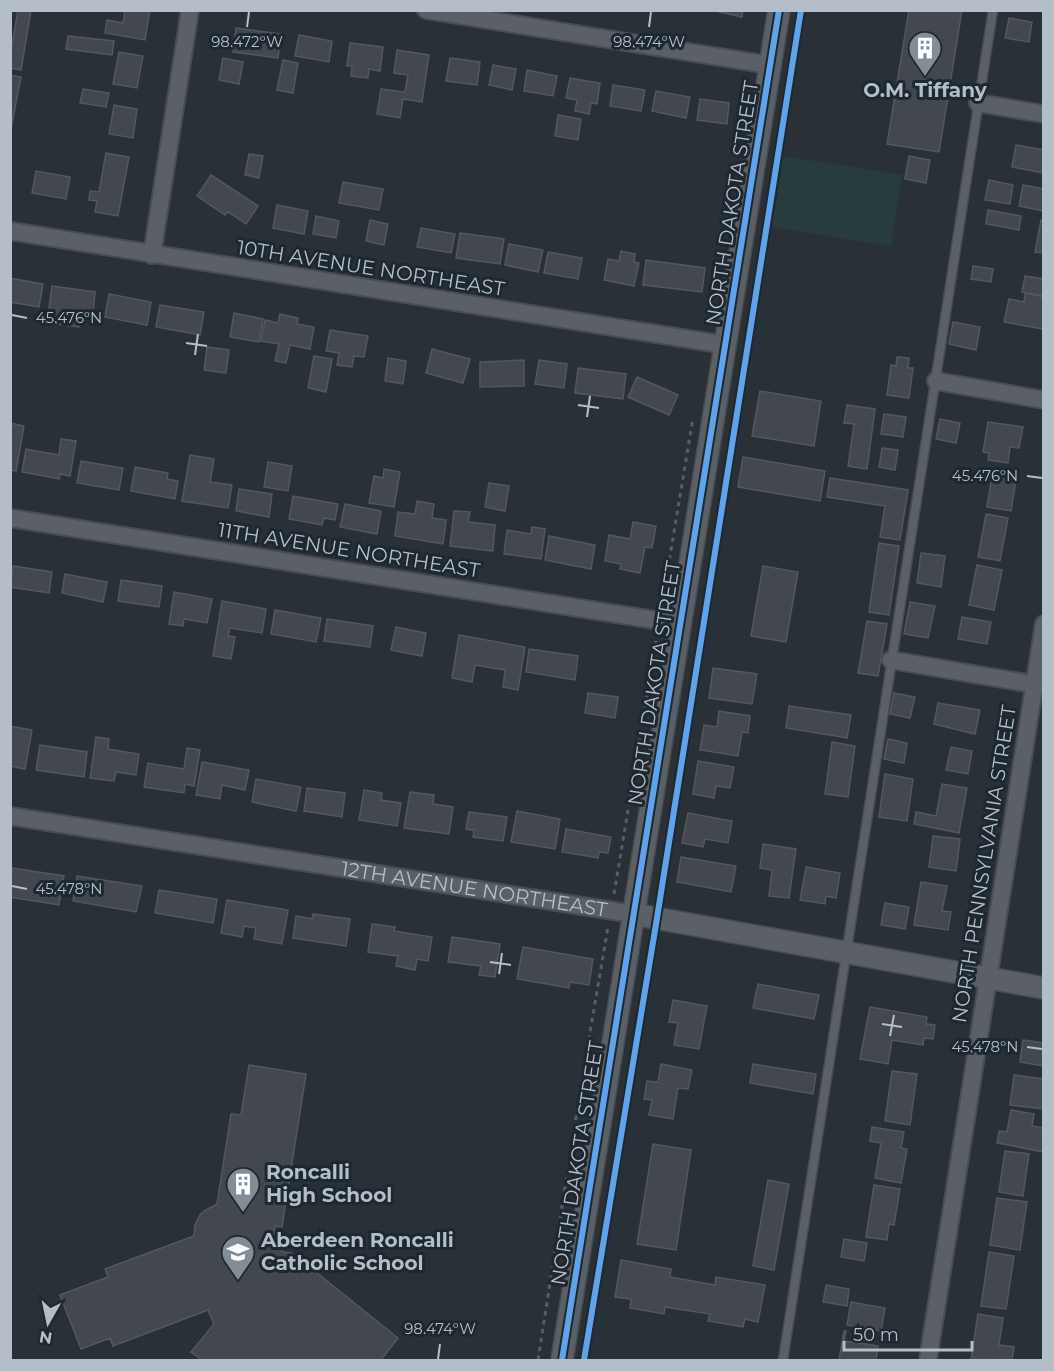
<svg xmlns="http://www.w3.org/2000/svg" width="1054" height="1371" font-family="Montserrat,sans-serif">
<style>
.green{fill:#273d3d}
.building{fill:#42484d;stroke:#52585e;stroke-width:1.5}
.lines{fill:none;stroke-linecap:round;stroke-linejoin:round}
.service-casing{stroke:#484d51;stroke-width:11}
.minor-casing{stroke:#484d51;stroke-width:20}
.tertiary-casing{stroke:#484d51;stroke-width:24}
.path{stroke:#585e62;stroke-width:3;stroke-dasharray:4.5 4.5;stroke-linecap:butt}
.service{stroke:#5a6065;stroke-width:8}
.minor{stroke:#5a6065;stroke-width:16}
.tertiary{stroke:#5a6065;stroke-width:21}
.cycleway-casing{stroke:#1d2831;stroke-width:10}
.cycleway{stroke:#60a3ed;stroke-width:6}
.ticks{fill:none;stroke:#b3bec8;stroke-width:2}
.labels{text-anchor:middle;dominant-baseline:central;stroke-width:6;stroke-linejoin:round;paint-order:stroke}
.poi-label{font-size:20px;font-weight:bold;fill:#b3bec8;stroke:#1d2831;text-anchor:start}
.street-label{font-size:20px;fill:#b3bec8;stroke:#1d2831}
.ticks-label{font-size:15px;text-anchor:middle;fill:#b3bec8;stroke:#1d2831;stroke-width:6;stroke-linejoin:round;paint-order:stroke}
</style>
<rect width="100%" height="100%" fill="#2a3136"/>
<path class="green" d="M783 156 902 175 891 246 772 227Z"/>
<path class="building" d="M18 10H31L21 70 10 68V56Z
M125 10H150L145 40 105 33 107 20 123 23Z
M711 10H743L742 17Z
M909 10H962L939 152 887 144Z
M1009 18 1032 22 1029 42 1005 38Z
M236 28 281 34 278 58 233 52Z
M299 35 332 41 329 62 295 56Z
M68 36 114 41 112 55 66 49Z
M350 43 383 47 380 71 369 69 368 78 351 76 352 66H347Z
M397 50 429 55 422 102 403 99 400 118 377 114 381 89 405 92 408 75 394 73Z
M119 52 143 56 137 88 113 84Z
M223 58 243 62 239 84 219 80Z
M450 58 480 62 477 85 446 81Z
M283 60 298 63 293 93 277 90Z
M493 65 516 69 512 90 489 85Z
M527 70 557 76 553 96 524 91Z
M10 75 21 77 10 134Z
M570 78 600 83 597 104 591 103 589 114 575 111 577 100 566 98Z
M613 85 645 90 641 111 610 106Z
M83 89 109 93 106 107 80 103Z
M656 91 690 97 686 118 652 111Z
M700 99 729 103 727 124 697 120Z
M114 105 137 109 133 138 109 134Z
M558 115 581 119 578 140 555 136Z
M1016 145 1044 150V173L1012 167Z
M106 153 129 157 118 216 95 212 97 201 89 200 90 191 99 192Z
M249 154 263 156 259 178 245 175Z
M909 156 930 160 926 183 905 179Z
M36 171 70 177 66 199 32 193Z
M211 175 258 206 246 224 228 212 225 215 197 196Z
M989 180 1013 185 1010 204 985 200Z
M343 182 383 189 379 210 339 203Z
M1023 185 1044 189V211L1019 206Z
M277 205 308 211 304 234 273 228Z
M988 210 1021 216 1019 230 986 224Z
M316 216 339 221 336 238 313 234Z
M370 220 388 224 384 245 366 241Z
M1041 220 1044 221V253L1035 252Z
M421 228 455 234 451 253 417 247Z
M460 233 504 239 500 264 456 258Z
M509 244 543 250 538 272 505 265Z
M621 251 635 254 634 262 639 263 634 286 604 280 608 259 619 261Z
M548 252 582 258 578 279 544 273Z
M646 260 705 268 702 292 643 285Z
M973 266 993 269 991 282 971 279Z
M1025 276 1044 279V296L1022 292Z
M10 278 43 284 39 307 10 302Z
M52 286 95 292 93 315 81 311 79 327 47 323Z
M1025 293 1044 297 1043 329 1004 322 1009 299 1024 302Z
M109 294 151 302 147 325 105 317Z
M160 305 204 312 200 335 156 327Z
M234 313 263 319 259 342 230 337Z
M280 314 298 318 297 324 314 327 310 349 290 345 286 363 275 361 279 344 261 341 265 320 278 323Z
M953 322 980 327 976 350 949 344Z
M330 330 368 336 364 357 354 356 352 367 337 365 339 353 326 351Z
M207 347 229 350 226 373 204 370Z
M432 349 470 359 463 383 426 373Z
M314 356 332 359 326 392 308 388Z
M897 357 909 358 908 368H913L909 398 887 395 891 365 896 366Z
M388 358 406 361 403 384 385 381Z
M524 360V386L480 387V362Z
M539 360 567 364 564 388 535 384Z
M578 368 626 374 623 399 575 393Z
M637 377 678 395 669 415 628 397Z
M760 391 821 401 814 446 752 436Z
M847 405 875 409 867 469 848 466 854 424 844 423Z
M884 414 906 417 903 437 881 434Z
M940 419 960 423 956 443 936 439Z
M988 422 1023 427 1019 448 1010 447 1008 463 988 460 989 453 983 452Z
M10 423 24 426 16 471 10 470Z
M61 439 76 441 70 476 60 474 59 479 22 472 26 449 59 455Z
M882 448 898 450 895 470 879 467Z
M190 455 214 459 210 482 232 485 228 508 182 501Z
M743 457 825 471 820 501 738 487Z
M81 461 123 468 119 490 77 483Z
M268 462 292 466 288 491 264 487Z
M135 467 168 473 167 479 178 481 175 499 131 491Z
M384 469 400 472 394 507 369 503 374 476 383 478Z
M992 476 1016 480 1011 511 987 507Z
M830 478 908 490 900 540 880 537 885 506 827 497Z
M489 483 509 486 505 511 485 507Z
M239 489 272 494 269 517 236 511Z
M293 496 338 504 335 520 324 518 322 525 289 519Z
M417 501 434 504 432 518 446 520 443 544 395 536 398 512 415 514Z
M345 504 381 511 377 534 340 527Z
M454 511 470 512 468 522 495 525 493 551 450 546Z
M986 514 1008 518 1000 561 978 557Z
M633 522 656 526 652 548 645 547 640 573 620 569 621 564 605 561 609 535 630 539Z
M532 527 545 529 541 559 504 554 507 530 531 534Z
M549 536 595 545 591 569 545 560Z
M879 543 899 546 889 615 869 612Z
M921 553 945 556 941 587 917 583Z
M977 565 1002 570 994 610 969 605Z
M13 566 52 572 49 593 10 587Z
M763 566 798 572 786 642 751 636Z
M65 574 107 582 103 602 62 593Z
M121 580 162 586 159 607 118 601Z
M174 592 212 599 207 623 184 619 183 626 169 624Z
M222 601 266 609 262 633 230 628 228 636 235 637 231 659 213 656Z
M910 602 935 606 928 638 904 634Z
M275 610 321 618 316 642 271 634Z
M962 617 991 622 987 644 958 639Z
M327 619 373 626 370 647 324 641Z
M867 621 887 624 878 676 858 673Z
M396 627 426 633 422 656 391 650Z
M459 635 525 647 518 690 503 687 505 670 475 665 472 682 452 678Z
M529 649 578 656 575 680 526 672Z
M713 668 757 674 752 704 709 698Z
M588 693 618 697 615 718 585 713Z
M894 693 915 697 910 718 890 714Z
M938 703 980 710 975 734 934 724Z
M789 706 851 715 847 738 786 728Z
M719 711 750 716 748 733 742 732 738 756 700 750 704 725 717 727Z
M10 726 32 730 25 769 10 766Z
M96 737 109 739 108 749 139 754 136 775 116 772 114 781 90 778Z
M888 739 907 743 904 763 884 759Z
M832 742 855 746 848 797 825 794Z
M40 745 87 752 84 777 36 770Z
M951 747 972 751 968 774 946 770Z
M187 748 200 750 194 786 185 784 184 793 144 787 148 763 184 769Z
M698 761 734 767 730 788 716 786 714 798 693 794Z
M202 762 249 770 245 790 222 785 220 799 196 795Z
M885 774 913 779 907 821 879 817Z
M256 779 301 787 296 811 252 802Z
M942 784 967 788 959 833 914 824 916 812 936 816Z
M307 788 345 793 342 817 304 811Z
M364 790 382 793 381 800 401 803 397 826 359 820Z
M410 792 434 795 433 804 453 807 449 834 404 828Z
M517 811 560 819 555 849 511 842Z
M469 812 507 817 503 841 473 837 474 830 466 829Z
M688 813 732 821 728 843 705 839 703 847 682 843Z
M566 829 611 837 608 853 599 852 598 858 562 852Z
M933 836 960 839 956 871 929 867Z
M763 844 796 849 789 898 769 896 772 870 760 868Z
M681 857 736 866 731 892 677 882Z
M806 867 840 873 836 898 826 896 825 904 800 900Z
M12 868 64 876 59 905 10 897Z
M77 876 142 886 136 912 73 901Z
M921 882 947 886 942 911 951 912 948 930 914 925Z
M159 890 217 899 213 923 155 913Z
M227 900 288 910 282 944 254 939 256 928 244 926 242 937 221 933Z
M885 903 909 907 905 929 881 925Z
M313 914 350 919 346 946 293 938 296 916 312 919Z
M372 924 395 927 394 931 432 937 428 961 417 959 415 970 396 966 398 956 368 952Z
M452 937 500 944 495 977 479 975 481 966 448 962Z
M523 947 593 959 589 985 570 982 569 988 517 979Z
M758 984 819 995 814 1019 753 1008Z
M673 1000 707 1006 699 1049 674 1045 678 1023 669 1022Z
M870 1007 927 1017 926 1024 935 1025 933 1039 924 1038 923 1045 892 1040 888 1064 860 1059Z
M1023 1040 1044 1043V1066L1020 1062Z
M661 1064 692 1070 688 1089 678 1088 673 1119 649 1115 652 1100 644 1099 647 1081 658 1082Z
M753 1064 816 1074 813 1094 750 1083Z
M249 1065 306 1074 282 1227 276 1226 274 1230 275 1245 283 1252 292 1253 398 1338 381 1360H202L191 1352 214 1324 208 1310 113 1346 110 1338 81 1349 60 1295 108 1277 105 1269 194 1236 195 1225 200 1215 204 1211 217 1204 231 1114 241 1115Z
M892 1071 917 1074 910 1125 885 1121Z
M1014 1075 1044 1079 1043 1109 1010 1105Z
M1011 1110 1034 1114 1032 1126 1044 1128V1152L997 1143 999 1131 1007 1132Z
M872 1127 904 1132 901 1148 907 1149 901 1183 875 1178 881 1143 870 1141Z
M653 1144 691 1150 676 1250 637 1244Z
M1005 1151 1029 1154 1023 1196 999 1192Z
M768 1180 789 1184 774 1270 753 1266Z
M874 1185 900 1189 894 1225 889 1224 887 1240 866 1237Z
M997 1198 1027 1202 1020 1250 990 1245Z
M844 1239 867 1243 864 1261 841 1257Z
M989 1252 1014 1256 1006 1309 981 1306Z
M621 1260 671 1269 670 1277 715 1285 716 1277 765 1285 758 1322 745 1319 743 1327 708 1321 710 1314 665 1307 664 1314 630 1308 631 1299 615 1297Z
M826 1285 849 1289 847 1306 823 1302Z
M851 1302 885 1308 881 1331 847 1325Z
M978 1314 1003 1318 999 1345 1014 1347 1012 1360 971 1359Z
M844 1331H846L844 1341 878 1346 876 1360H839Z"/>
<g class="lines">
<defs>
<path id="service" d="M783 1360 993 10"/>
<g id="minor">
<path d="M426 10 770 65"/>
<path d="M978 103 1044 114"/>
<path d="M10 231 726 345"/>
<path d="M152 255 190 10"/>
<path d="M936 381 1044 400"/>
<path d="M10 518 680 624"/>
<path d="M891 660 1044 686"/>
<path id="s1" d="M10 816 633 914"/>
<path d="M928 1360 1044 624"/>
</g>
<path id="tertiary" d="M633 914 1044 988
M562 1360 779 10"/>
</defs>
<use href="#service" class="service-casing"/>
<use href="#minor" class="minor-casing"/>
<use href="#tertiary" class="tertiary-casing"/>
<path class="path" d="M662 604 693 418
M614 894 657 637
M538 1360 581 1085 608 927"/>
<use href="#service" class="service"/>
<use href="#minor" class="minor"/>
<use href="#tertiary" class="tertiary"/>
<defs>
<path id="cycleway" d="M562 1360 779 10
M584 1360 657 918 801 10"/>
</defs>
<use href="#cycleway" class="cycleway-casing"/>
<use href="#cycleway" class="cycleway"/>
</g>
<path class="ticks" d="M247 27 249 12M649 27 651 12M12 315 27 318M186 343 207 346M195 355 198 334M578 405 599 408M587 417 590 396M1027 476 1042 478M12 886 27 889M490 962 511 965M499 974 502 953M882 1024 902 1027M890 1036 894 1015M1027 1047 1042 1049M438 1359 440 1344"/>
<defs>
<symbol id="building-pin" viewBox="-11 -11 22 30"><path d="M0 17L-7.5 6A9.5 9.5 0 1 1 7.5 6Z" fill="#838d95" stroke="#1d2831"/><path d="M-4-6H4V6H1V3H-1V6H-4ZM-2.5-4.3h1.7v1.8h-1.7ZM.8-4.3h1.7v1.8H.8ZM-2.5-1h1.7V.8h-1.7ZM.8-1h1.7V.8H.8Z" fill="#fff"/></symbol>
<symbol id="school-pin" viewBox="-11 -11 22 30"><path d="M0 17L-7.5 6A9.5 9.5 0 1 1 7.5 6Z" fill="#838d95" stroke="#1d2831"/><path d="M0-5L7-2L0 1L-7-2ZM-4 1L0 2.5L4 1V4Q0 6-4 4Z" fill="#fff"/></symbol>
</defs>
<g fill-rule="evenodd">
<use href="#building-pin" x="906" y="29" width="38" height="52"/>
<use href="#building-pin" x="224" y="1165" width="38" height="52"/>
<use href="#school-pin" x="219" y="1233" width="38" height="52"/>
</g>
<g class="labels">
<g class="poi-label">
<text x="925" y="90" text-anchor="middle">O.M. Tiffany</text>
<text x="266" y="1172">Roncalli<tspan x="266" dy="23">High School</tspan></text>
<text x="261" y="1240">Aberdeen Roncalli<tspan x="261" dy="23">Catholic School</tspan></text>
</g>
<g class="street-label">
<text transform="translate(732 203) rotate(-81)">NORTH DAKOTA STREET</text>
<text transform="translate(371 268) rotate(9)">10TH AVENUE NORTHEAST</text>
<text transform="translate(349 550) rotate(9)">11TH AVENUE NORTHEAST</text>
<text transform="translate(654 683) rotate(-81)">NORTH DAKOTA STREET</text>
<text transform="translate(984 864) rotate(-81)">NORTH PENNSYLVANIA STREET</text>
<text stroke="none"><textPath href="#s1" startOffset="470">12TH AVENUE NORTHEAST</textPath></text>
<text transform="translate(577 1163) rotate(-81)">NORTH DAKOTA STREET</text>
</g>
</g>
<g class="ticks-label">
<text x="247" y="47">98.472°W</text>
<text x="649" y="47">98.474°W</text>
<text x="69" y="323">45.476°N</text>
<text x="985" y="481">45.476°N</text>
<text x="69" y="894">45.478°N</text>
<text x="985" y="1052">45.478°N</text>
<text x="440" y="1334">98.474°W</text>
</g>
<rect width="1054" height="1371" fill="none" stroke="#b3bec8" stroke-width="24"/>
<g transform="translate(48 1323) rotate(189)" stroke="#1d2831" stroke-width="4.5" paint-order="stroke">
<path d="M0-4.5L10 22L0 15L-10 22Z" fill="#b3bec8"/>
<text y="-9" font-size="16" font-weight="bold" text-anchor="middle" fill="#b3bec8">N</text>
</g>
<path d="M844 1341v9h128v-9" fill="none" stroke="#b3bec8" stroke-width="3"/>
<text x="853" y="1341" font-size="18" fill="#b3bec8" stroke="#1d2831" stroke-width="4.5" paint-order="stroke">50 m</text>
</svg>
